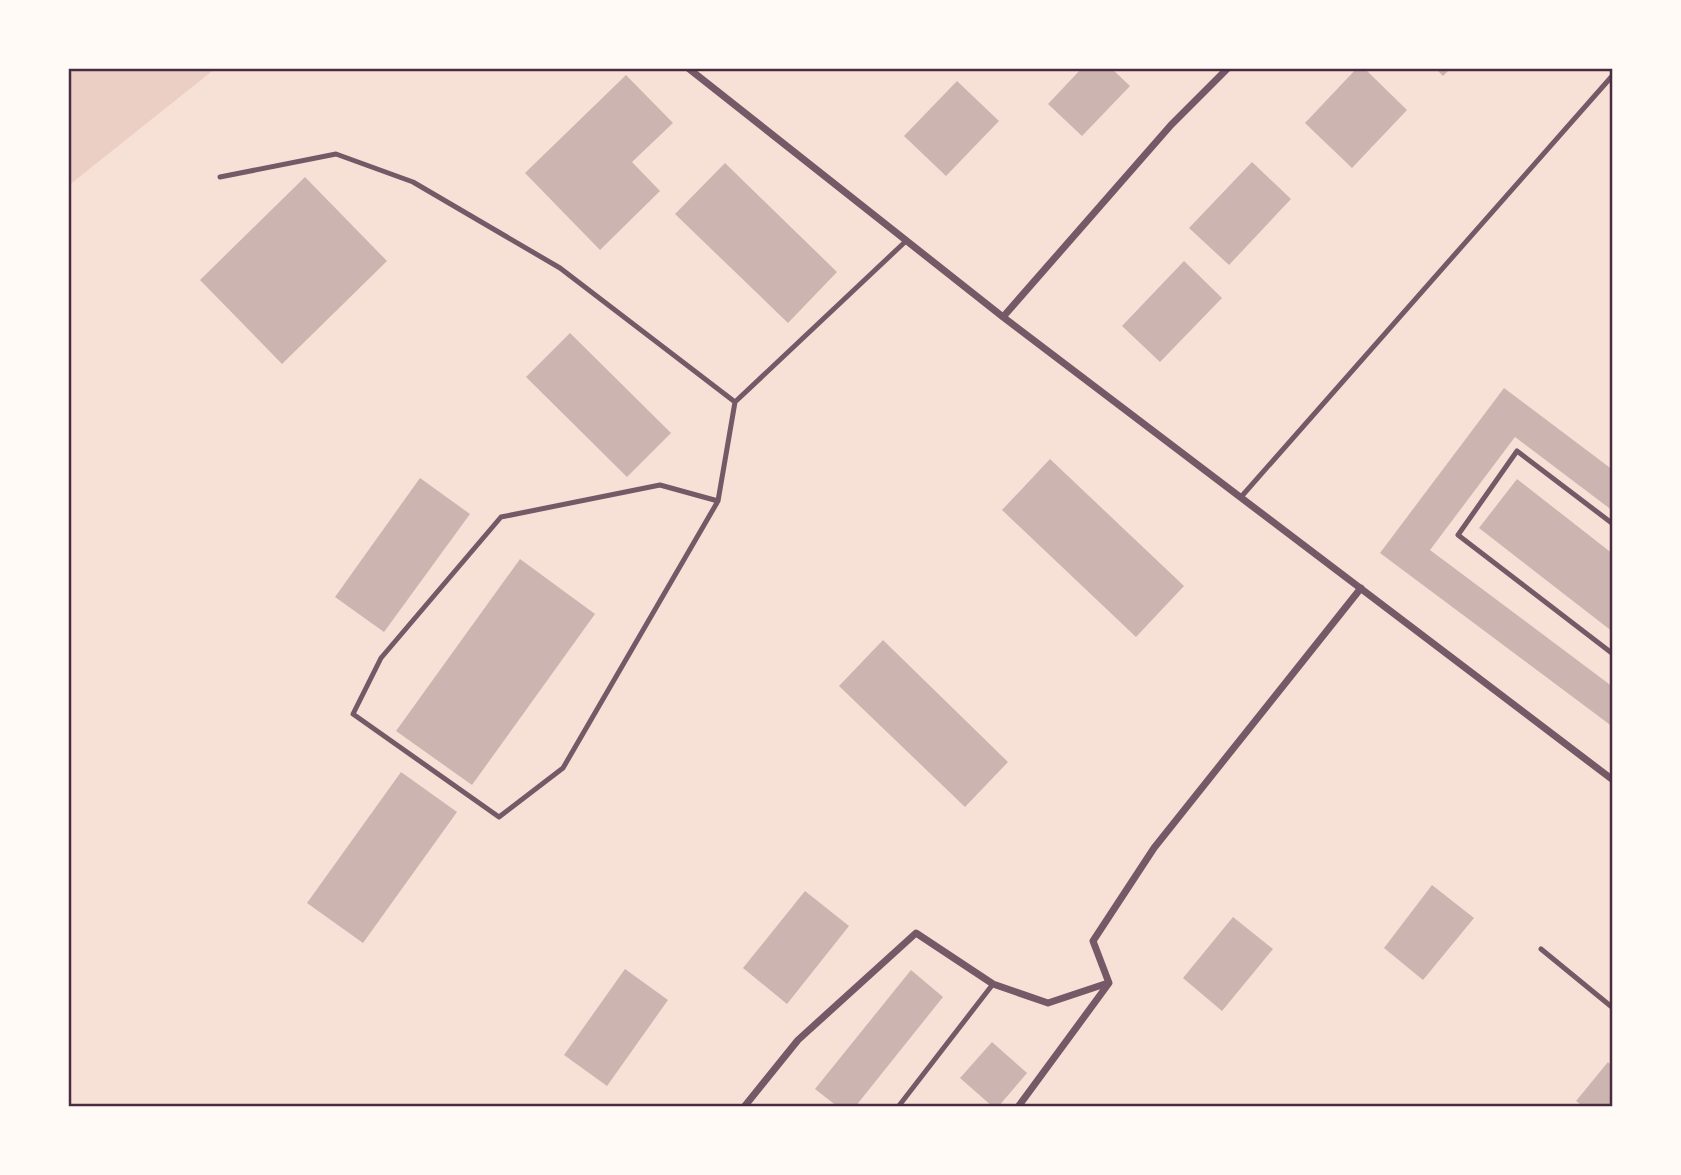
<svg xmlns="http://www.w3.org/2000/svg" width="1681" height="1175" font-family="'Exo 2',sans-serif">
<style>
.green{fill:#ebcfc5}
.building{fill:#ccb4b1}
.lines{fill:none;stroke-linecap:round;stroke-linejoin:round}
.service{stroke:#755966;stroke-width:5}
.minor{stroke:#755966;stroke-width:7}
.neatline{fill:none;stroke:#4a2c40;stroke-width:2.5}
</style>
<rect width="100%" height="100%" fill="#f7e1d7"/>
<path class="green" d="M68 68H216L68 186Z"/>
<path class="building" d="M1082 68H1111L1130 86 1082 136 1048 104Z
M1357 68H1364L1407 110 1352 168 1305 123Z
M1435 68H1451L1443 76Z
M626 75 673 123 632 162 660 191 600 250 525 173Z
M957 81 999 121 946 176 904 136Z
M1252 162 1291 199 1229 265 1189 228Z
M725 163 837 272 788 323 675 214Z
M305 177 387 261 282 364 200 280Z
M1184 261 1222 298 1160 362 1122 326Z
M570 333 671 433 627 477 526 377Z
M1504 388 1613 470V511L1515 437 1430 550 1613 687V727L1380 553Z
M1050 459 1184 586 1136 637 1002 510Z
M420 478 470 514 384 632 335 597Z
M1517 479 1613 554V632L1479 528Z
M520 559 595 614 472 785 396 731Z
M883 640 1008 762 965 807 839 686Z
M401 772 457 812 363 943 307 903Z
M1432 885 1474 918 1423 980 1384 948Z
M805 891 849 926 787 1004 743 968Z
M1233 917 1273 949 1222 1011 1183 978Z
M625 969 668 1000 607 1086 564 1055Z
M911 970 943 997 855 1107H838L815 1089Z
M992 1042 1027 1073 998 1107H993L960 1078Z
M1608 1062 1613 1067V1107H1584L1576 1101Z"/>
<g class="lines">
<path class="service" d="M220 177 336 154 413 182 560 268 735 402 906 241
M1241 497 1613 75
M718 501 660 485 501 517 381 658 353 714 499 817 563 768 718 501 735 402
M1613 524 1517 451 1458 535 1613 654
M1541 949 1613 1008
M898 1107 993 984"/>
<path class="minor" d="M688 68 1003 317 1613 780
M1003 317 1171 125 1228 68
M744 1107 798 1040 916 933 993 984 1048 1003 1108 983
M1018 1107 1109 983 1093 941 1154 848 1361 588"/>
</g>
<rect width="1681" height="1175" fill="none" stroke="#fffaf5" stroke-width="140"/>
<rect x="70" y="70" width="1541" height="1035" class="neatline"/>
</svg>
